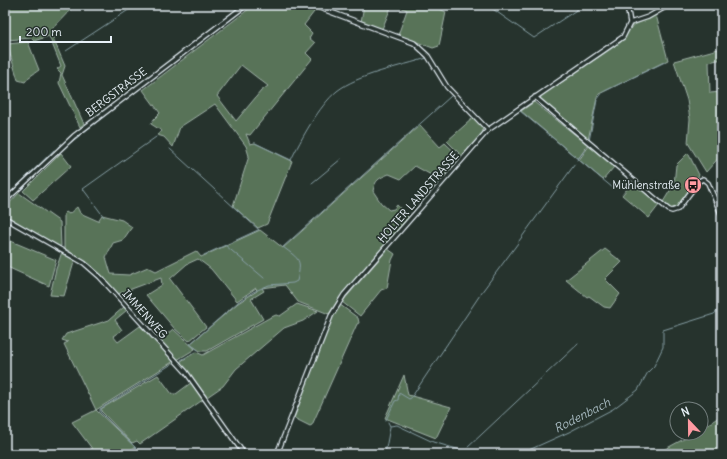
<svg xmlns="http://www.w3.org/2000/svg" width="727" height="459" font-family="Delius,sans-serif">
<style>
.green{fill:#587359;stroke:#a0b2a8;fill-rule:evenodd}
.lines{fill:none;stroke-linecap:round;stroke-linejoin:round}
.stream{stroke:#879fa5;stroke-width:1}
.minor-casing{stroke:#e8f1f8;stroke-width:6}
.minor{stroke:#26332d;stroke-width:3.5}
.labels{text-anchor:middle;dominant-baseline:central;stroke-width:3.5;stroke-linejoin:round;paint-order:stroke}
.street-label{font-size:11px;fill:#e8f1f8;stroke:#26332d}
.poi-label{font-size:11px;fill:#e8f1f8;stroke:#26332d;text-anchor:end}
.water-label{font-size:12px;font-style:italic;fill:#a7bac0;stroke:#26332d}
</style>
<rect width="100%" height="100%" fill="#26332d"/>
<filter id="ink" filterUnits="userSpaceOnUse"><feTurbulence type="fractalNoise" baseFrequency=".025" numOctaves="2"/><feDisplacementMap in="SourceGraphic" scale="8" xChannelSelector="R" yChannelSelector="G"/><feConvolveMatrix kernelMatrix="1 2 1 2 8 2 1 2 1" color-interpolation-filters="sRGB"/></filter>
<g filter="url(#ink)">
<path class="green" d="M8 5H75L50 31 65 66 62 75 84 124 80 127 59 83 61 73 57 69 61 66 49 36 34 41 31 38 7 40 5 6Z
M254 5H308L317 8 304 25 312 33 309 38 315 43 306 53 312 59 250 135 246 134 250 144 255 143 292 161 267 224 258 228 233 206 249 156 246 146 215 104 180 127 173 147 164 137 157 135 162 131 151 124 154 119 160 113 143 90ZM241 65 268 86 261 91 236 121 217 96Z
M364 5H392L382 29 361 22Z
M396 5H431L446 12 439 46 433 48 398 35 407 10Z
M656 15 668 60 599 94 597 98 588 140 540 100 541 96 621 42 632 26Z
M28 42 39 70 29 77 25 82 18 80 7 44Z
M722 48V59L709 62 710 93 722 92V154L706 172 688 143 690 119 687 100 674 61Z
M534 102 588 145 578 159 521 111Z
M473 118 482 127 483 132 462 156 447 141Z
M420 125 440 147 445 143 461 158 442 181 415 166 401 179 389 174C379 178 375 180 373 191L381 203 389 210 394 209 397 205 409 218 339 298 329 314 298 302 285 285 262 288 264 291 251 299 263 319 207 351H200L190 344 238 303 257 291 256 288 237 301 211 269 198 259 187 264 170 279 206 327 189 341 174 328 146 295 162 285 161 278 118 294 91 265 64 248V214L66 212 69 214 77 207 80 213 98 221 102 215 122 220 132 227 123 240 113 243 106 257 111 274 129 275 148 267 156 271 196 251 201 257 260 230 283 248Z
M589 146 614 167 603 180 579 160Z
M61 153 71 166 33 200 23 191Z
M688 153 699 175 677 207 670 209 663 202 674 184 676 165Z
M633 182 659 205 649 218 622 195Z
M19 193 60 222 61 246 59 247 5 215V208Z
M6 239 56 260 49 286 5 266Z
M388 249 395 254 392 260 387 288 381 290 360 316 342 302Z
M605 249 622 262 605 279 620 294 610 308 604 307 589 296 587 297 566 280Z
M62 252 75 259 64 296 50 295 56 269Z
M297 304 318 311 303 321 284 328 236 369 223 386 207 397 181 363V361L196 352 203 355 269 318 276 315 280 316Z
M339 304 358 318 359 323 357 324 312 425 310 426 294 418 332 316Z
M124 307 127 310 115 320 122 330 113 336 118 342 140 326 174 361 96 410 135 447 125 454H96L72 422 96 410 64 344 68 342 62 340 66 334 109 320Z
M173 329 195 349 177 360 159 341Z
M158 375 172 394H176L192 382 204 399 140 444 137 441 132 443 101 411V409Z
M404 375 408 395 451 407 436 438 385 418Z
M722 415V454H656L695 433H701V429Z"/>
<g class="lines">
<path class="stream" d="M487 5 534 38 584 5
M235 10 242 5
M66 51 136 5
M605 91 665 62
M133 94 250 5
M520 111 613 188
M589 141 597 100 603 92
M255 143 291 160
M58 147 233 12
M65 147 130 96
M587 147 588 145
M170 149 259 230
M291 160C301 139 319 106 337 91 357 75 402 66 427 58
M577 160 586 149
M312 183 341 159
M5 186 11 191
M21 190 49 162
M5 198 54 150
M104 217 83 189 156 137
M519 241 575 164
M225 245 264 278
M204 255 258 230
M481 293 518 243
M198 350 190 344 238 302 253 292 269 285 293 283 297 281C302 259 300 260 283 247L451 96
M181 360 195 352
M386 420 395 401 398 400 399 393 409 399 411 398 480 295
M388 422 390 426
M390 426 397 425 433 442 474 454
M466 449 578 344
M142 454 100 412V409L175 362
M385 454 390 427
M520 454 569 432 613 409 638 390 648 372 654 366 663 347V330L714 314 722 307"/>
<defs>
<path id="minor" d="M312 5 414 43 428 56 447 87 488 130
M630 23 648 17 669 5
M535 97 669 210 672 211 678 209 699 181 703 179 708 183 722 216
M5 201 74 136 246 5
M5 218 84 263 100 277 186 372 244 454
M277 454 331 316 344 295 488 130 623 37 630 23 627 5"/>
</defs>
<use href="#minor" class="minor-casing"/>
<use href="#minor" class="minor"/>
</g>
</g>
<defs>
<symbol id="bus-disc" viewBox="-11 -11 22 22"><circle r="9.5" fill="#ff9aa2" stroke="#26332d"/><path d="M-5-6H5V4H4V6H2V4H-2V6H-4V4H-5ZM-3.5-4V0h7V-4ZM-3.5 1.2v1.5H-2V1.2ZM2 1.2v1.5H3.5V1.2Z" fill="#111"/></symbol>
</defs>
<g fill-rule="evenodd">
<use href="#bus-disc" x="683" y="175" width="20" height="20"/>
</g>
<g class="labels">
<g class="street-label">
<text transform="translate(116 92) rotate(-37)">BERGSTRASSE</text>
<text transform="translate(418 197) rotate(-49)">HOLTER LANDSTRASSE</text>
<text transform="translate(145 314) rotate(48)">IMMENWEG</text>
</g>
<g class="poi-label">
<text x="680" y="185">Mühlenstraße</text>
</g>
<g class="water-label">
<text transform="translate(582 415) rotate(-27)">Rodenbach</text>
</g>
</g>
<rect width="727" height="459" fill="none" stroke="#26332d" stroke-width="20"/>
<rect x="10" y="10" width="707" height="439" fill="none" stroke="#e8f1f8" stroke-width="1.5" filter="url(#ink)"/>
<g transform="translate(689 421) rotate(338)"><circle r="19" fill="#26332d" stroke="#747f7e"/>
<path d="M0-3L7 15L0 10L-7 15Z" fill="#ff9aa2"/>
<text y="-6" font-size="11" font-weight="bold" text-anchor="middle" fill="#e8f1f8">N</text>
</g>
<path d="M20 36v6h91v-6" fill="none" stroke="#e8f1f8" stroke-width="2"/>
<text x="26" y="36" font-size="12" fill="#e8f1f8" stroke="#26332d" stroke-width="3" paint-order="stroke">200 m</text>
</svg>
